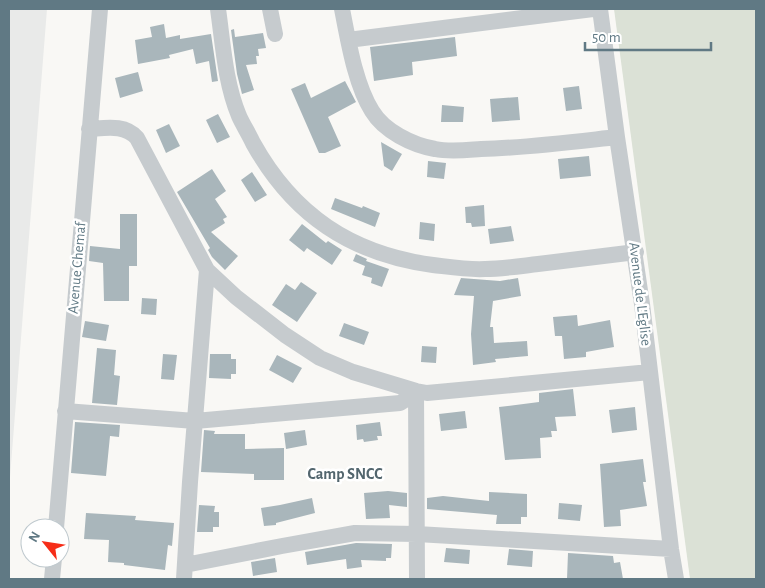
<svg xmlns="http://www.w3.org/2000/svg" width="765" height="588" font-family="'Alegreya Sans',sans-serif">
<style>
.built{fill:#e9eae9}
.green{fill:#dbe1d6}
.building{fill:#a9b6bb}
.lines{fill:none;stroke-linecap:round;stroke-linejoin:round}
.street{stroke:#c6cbce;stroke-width:16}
.labels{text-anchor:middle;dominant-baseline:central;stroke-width:5;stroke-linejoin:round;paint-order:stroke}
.street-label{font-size:15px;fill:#607984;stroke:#fff}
.neighbourhood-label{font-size:16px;font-weight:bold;fill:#53666e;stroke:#fff}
</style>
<rect width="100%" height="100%" fill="#f9f8f5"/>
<path class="built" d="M9 9H47L9 490Z"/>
<path class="green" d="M614 9H756V579H690Z"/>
<path class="building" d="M164 24 166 38 180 35V39L211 34 218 81 212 82 209 61 196 64 193 49 169 55 170 58 138 64 135 40 152 37 150 27Z
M234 29 235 37 263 33 266 48 258 49 259 56H256L257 64 246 65 254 90 242 94 237 74 231 30Z
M455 37 457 56 412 62 413 75 374 81 370 47Z
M138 72 143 91 120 98 115 78Z
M345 81 356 102 328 117 341 146 325 153H319L291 89 305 83 311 98Z
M579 86 582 109 566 111 563 88Z
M518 97 520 120 492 122 490 99Z
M442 105 464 107 463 122H441Z
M218 114 230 137 217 143 206 120Z
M169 124 180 146 166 153 156 130Z
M381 142 402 154 392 171 384 166Z
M589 156 591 176 560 179 558 159Z
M428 161 446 163 444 179 427 177Z
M212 169 226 191 215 199 227 217 223 219 225 223 211 232 238 256 225 270 212 257 208 250 210 248 177 192Z
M252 172 267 195 255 202 241 180Z
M335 198 362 208 363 206 380 213 375 227 331 209Z
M484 205 485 226 472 227 471 223H466L465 207Z
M120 214H137V266H129V301H104L103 263 89 261 90 246 120 249Z
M420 222 435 224 434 241 419 239Z
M302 224 326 243 328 241 342 250 332 265 307 248 304 252 289 240Z
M511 226 514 241 490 244 488 229Z
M356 254 367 259 366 261 389 269 382 287 371 283 372 278 362 275 365 266 353 261Z
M461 278 500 281 518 278 521 296 493 301 490 327H493L494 343 527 341 528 356 495 359 496 362 473 365 471 334 474 296 454 295Z
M301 282 317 293 297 322 272 305 286 284 295 290Z
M142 298 157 299 156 315 141 314Z
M577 315 578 326 610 320 614 347 586 352V357L564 359 562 336H555L553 317Z
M85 321 109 325 106 341 82 337Z
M344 323 369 332 364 345 339 336Z
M422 346 437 347 436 363 421 362Z
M97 348 116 350 114 375 120 376 117 405 92 403Z
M163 354 177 355 174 380 161 379Z
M210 354H231V359H236V374H231V379L209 378Z
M277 355 302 368 293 383 269 370Z
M573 389 576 416 555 417 557 431H551L552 437 540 438 541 458 505 460 499 407 539 402V393Z
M635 407 637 430 612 433 609 410Z
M465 411 467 428 441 431 439 414Z
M75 422 120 425 119 437 110 436 106 476 71 473Z
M380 422 382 436H377L378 440 364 442 363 439 357 440 356 425Z
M204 430 215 431 214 434H245V449L284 448V480H254V474L201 472Z
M305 430 307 445 286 449 284 433Z
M643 459 646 482H643L647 506 620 510 621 526 604 527 600 464Z
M388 491 407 493V507L389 505 390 518 366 519 364 493Z
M489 492 527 494V517H521V524H496L497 515 427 509V498L443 496 489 501Z
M312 498 315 513 276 523V525L264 526 261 508 280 505Z
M559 503 582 505 580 521 558 519Z
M199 505 215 506 214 512H219V527H213V532H197Z
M86 513 136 516 135 520 174 523 172 546 168 545 165 570 124 565V563L108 562 109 540 84 539Z
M356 543 392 544 391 558H386V561L361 560 362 567 347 569 346 559 307 565 305 552Z
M446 548 470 550 469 564 444 562Z
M509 549 533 551 532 567 507 565Z
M568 553 613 556 614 563 620 562 623 579H567Z
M275 558 277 572 253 576 251 562Z"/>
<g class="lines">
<path class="street" d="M218 9C223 44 225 82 239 116 243 125 249 134 253 143 293 215 351 254 433 265 450 267 468 270 485 269 503 269 521 266 538 264 571 260 603 256 636 252
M270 9 275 34
M342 9C348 39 355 84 372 111 384 131 412 145 435 149 450 152 466 150 481 149 526 148 572 142 617 137
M600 9 617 137 642 304 671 549 676 579
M348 40 593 9
M89 129C106 128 125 124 137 138L207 270 236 297 285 335 320 358 353 372 416 391 427 393 650 372
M416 391 417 579
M65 411 195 421 400 403 408 398 416 391
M56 528 100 9
M185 565 282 546 355 533 417 534 671 549
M52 579 54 558
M184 579 190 482 207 270"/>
</g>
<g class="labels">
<g class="street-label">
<text transform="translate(77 268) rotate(-85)">Avenue Chemaf</text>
<text transform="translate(640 294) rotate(83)">Avenue de L'Eglise</text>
</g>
<g class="neighbourhood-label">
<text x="345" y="474">Camp SNCC</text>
</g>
</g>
<rect width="765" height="588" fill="none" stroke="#607984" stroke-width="20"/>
<g transform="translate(45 543) rotate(300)"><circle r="24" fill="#ffffff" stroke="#bfc9ce"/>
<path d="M0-4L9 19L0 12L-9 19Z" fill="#f62d18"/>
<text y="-8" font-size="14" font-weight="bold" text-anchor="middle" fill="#607984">N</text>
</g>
<path d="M585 42v8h126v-8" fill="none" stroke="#607984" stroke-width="2.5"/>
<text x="592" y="42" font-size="15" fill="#607984" stroke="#ffffff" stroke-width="4" paint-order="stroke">50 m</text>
</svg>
